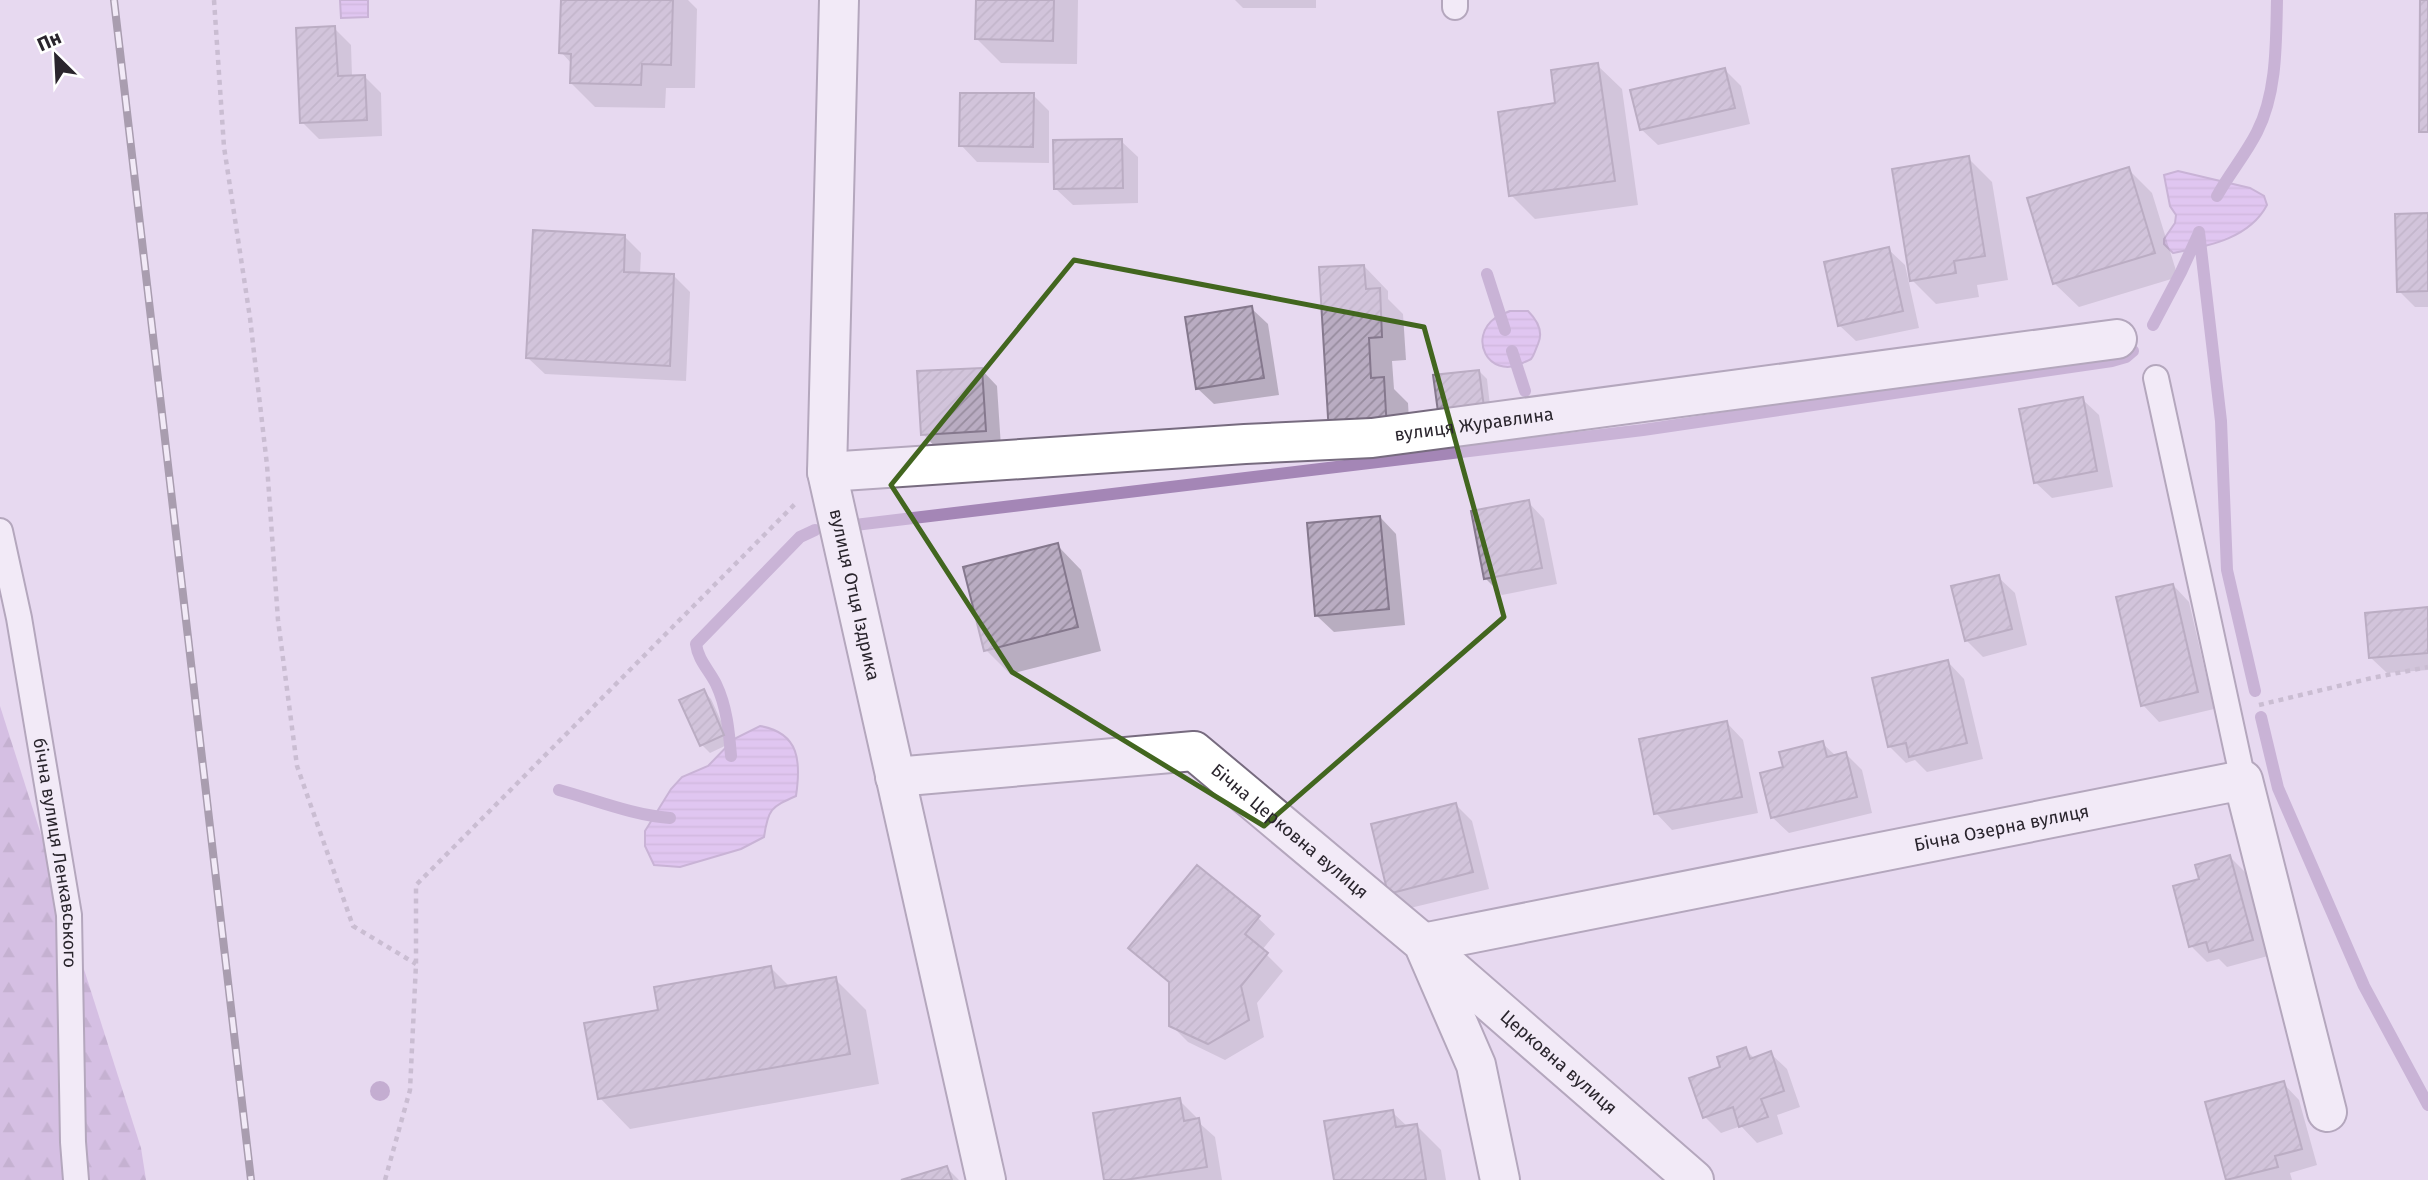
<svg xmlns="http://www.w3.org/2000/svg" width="2428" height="1180" font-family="'Fira Sans',sans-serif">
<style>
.forest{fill:url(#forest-firs)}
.water{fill:url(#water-rules);stroke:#a486b6;stroke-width:2}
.shadow{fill:#0003}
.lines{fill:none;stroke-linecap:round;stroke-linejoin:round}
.stream{stroke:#a486b6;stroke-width:12}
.building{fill:url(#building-hatch);stroke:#85788d;stroke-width:2}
.lane-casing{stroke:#776b7f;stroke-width:28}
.street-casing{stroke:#776b7f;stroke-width:42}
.path{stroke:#a79cae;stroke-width:4.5;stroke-dasharray:5 5;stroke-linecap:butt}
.lane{stroke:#fff;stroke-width:24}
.street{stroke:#fff;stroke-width:38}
.rail-casing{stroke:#5d5561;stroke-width:8}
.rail{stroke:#fff;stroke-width:5;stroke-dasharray:16;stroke-linecap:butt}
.tree{fill:#9a78ac}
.marked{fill:none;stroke:#42661f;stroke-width:5;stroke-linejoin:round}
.labels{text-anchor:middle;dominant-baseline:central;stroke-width:5;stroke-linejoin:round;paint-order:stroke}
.street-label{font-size:18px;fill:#2a252d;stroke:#fff}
</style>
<defs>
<pattern id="forest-firs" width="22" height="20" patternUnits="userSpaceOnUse" patternTransform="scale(1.75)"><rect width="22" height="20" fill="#bfa0d2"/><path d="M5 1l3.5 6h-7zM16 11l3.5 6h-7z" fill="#9b82ab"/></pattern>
<pattern id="water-rules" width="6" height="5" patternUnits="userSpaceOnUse" patternTransform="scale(1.75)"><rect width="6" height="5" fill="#d8aff1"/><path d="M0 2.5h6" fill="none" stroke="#ba96cf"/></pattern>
<pattern id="building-hatch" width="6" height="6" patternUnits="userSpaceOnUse" patternTransform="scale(1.75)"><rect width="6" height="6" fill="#b9acc2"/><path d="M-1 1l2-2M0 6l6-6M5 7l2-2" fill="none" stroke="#978c9e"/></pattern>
</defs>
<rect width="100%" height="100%" fill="#e7d9f0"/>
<path class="forest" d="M0 706 141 1148 146 1180H0Z"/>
<path class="water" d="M340 0H368V17L341 18Z
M2178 171 2250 188 2264 196 2267 205C2249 239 2208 246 2173 253L2164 244V239L2175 223 2176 215 2170 206 2164 175Z
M1510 311H1528C1537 320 1544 331 1538 344 1536 348 1534 356 1531 359 1530 360 1522 363 1521 364 1488 378 1468 338 1495 318 1499 315 1506 313 1510 311Z
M760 726C800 733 801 762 796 796 771 807 768 809 764 837L741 849 680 867 654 865 645 846V831L671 789 682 777 708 766 734 739Z"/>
<path class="shadow" d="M562 0H688L697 9 695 88H666L665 108 595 107 571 83 572 64 561 52Z
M978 0H1078L1077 64 1001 63 977 39Z
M1235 0H1316V8H1243Z
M334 28 351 45 352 77 364 76 381 93 382 136 319 139 302 122Z
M1597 65 1622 89 1638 205 1535 219 1511 195 1557 105Z
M1725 70 1741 86 1750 124 1658 145 1641 129Z
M1033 95 1049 111V163L977 162 961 145Z
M1121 141 1138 157V203L1073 205 1056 189Z
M1968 158 1992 182 2008 280 1977 285 1979 297 1936 304 1912 280Z
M2128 169 2152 193 2178 277 2079 307 2054 283Z
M2428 215V307H2415L2399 291Z
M625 237 641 253 640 274 674 276 690 292 686 381 545 374 528 358Z
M1888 249 1905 265 1919 328 1856 341 1839 325Z
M1364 266 1388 291V299L1403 314 1406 360 1392 361 1394 389 1408 403 1411 455 1355 458Z
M1251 308 1268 324 1279 395 1214 404 1197 388Z
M981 369 997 386 1001 447 939 451 923 434Z
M1479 371 1487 379 1491 415 1447 420Z
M2082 399 2099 415 2113 487 2052 498 2035 482Z
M1528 502 1544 519 1557 584 1502 595 1485 578Z
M1380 517 1396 534 1405 625 1334 632 1317 616Z
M1057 545 1081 570 1101 651 1010 674 986 650Z
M1998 577 2015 593 2027 645 1983 657 1966 640Z
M2173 585 2189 602 2214 709 2159 722 2143 705Z
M2428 609V670L2387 673 2370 657Z
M1948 662 1964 679 1983 759 1927 772 1915 760 1906 763 1889 746Z
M703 691 711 699 731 743 710 753 702 745Z
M1727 723 1743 740 1758 813 1672 830 1656 813Z
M1822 743 1836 756 1846 754 1862 770 1872 813 1789 833 1772 817 1785 768Z
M1456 805 1472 821 1489 889 1406 909 1389 893Z
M2230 857 2246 873 2268 956 2227 967 2219 959 2207 962 2191 946 2201 881Z
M1258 918 1275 934 1262 950 1283 971 1257 1003 1264 1037 1225 1060 1188 1042 1171 1025V984L1130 948Z
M771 968 790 987 835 979 866 1010 879 1084 630 1129 600 1098 660 1011Z
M1745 1049 1755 1059 1770 1053 1787 1069 1800 1107 1777 1115 1783 1134 1757 1143 1741 1126 1721 1133 1705 1117 1722 1068Z
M2283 1083 2299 1100 2317 1165 2290 1173 2292 1180H2228L2207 1103Z
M1179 1100 1196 1117 1197 1121 1215 1137 1222 1180H1106Z
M1392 1112 1408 1127 1417 1126 1441 1150 1446 1180H1336Z
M947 1168 959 1180H907Z"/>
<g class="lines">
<path class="stream" d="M2217 196C2229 174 2246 154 2257 132 2277 93 2276 43 2277 0
M2199 232 2221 421 2227 570 2255 691
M1487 274 1505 330
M2153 325 2181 272 2198 235
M1512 351 1525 391
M855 525 1643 430 2112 361 2126 357 2133 351
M2261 717 2278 788 2364 986 2428 1105
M731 756C729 732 727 707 716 684 709 670 698 660 696 644L800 537 815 530
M559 790C596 800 632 815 670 818"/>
</g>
<path class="building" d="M561 0H673L671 65 642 64 641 85 570 83 571 54 559 53Z
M976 0H1054L1053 41 975 39Z
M2420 0H2428V132H2419Z
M335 26 338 76 365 75 367 120 300 123 296 28Z
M1598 63 1615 181 1509 196 1498 112 1555 103 1551 70Z
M1725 68 1735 108 1640 130 1630 90Z
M960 93H1034L1033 147 959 146Z
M1122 139 1123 188 1054 189 1053 140Z
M1969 156 1985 256 1954 261 1956 273 1910 281 1892 169Z
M2129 167 2155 253 2053 284 2027 198Z
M2428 213V291L2397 292 2395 214Z
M533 230 625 235 624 272 674 274 670 366 526 358Z
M1889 247 1903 311 1838 326 1824 262Z
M1364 265 1366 289 1380 288 1382 337 1369 338 1371 378 1384 377 1387 431 1329 434 1319 267Z
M1252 306 1264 378 1196 389 1185 317Z
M982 368 986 431 921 435 917 371Z
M1479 370 1484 407 1438 412 1433 375Z
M2083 397 2097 471 2034 483 2019 409Z
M1529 500 1542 568 1484 579 1471 511Z
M1380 516 1389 609 1315 616 1307 523Z
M1058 543 1078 627 984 651 963 567Z
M1999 575 2012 629 1965 641 1951 586Z
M2173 584 2198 692 2141 706 2116 597Z
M2428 607V653L2369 658 2365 613Z
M1948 660 1967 743 1909 757 1906 743 1888 747 1872 678Z
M704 689 724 735 700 746 679 700Z
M1727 721 1742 797 1654 814 1639 739Z
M1823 741 1827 757 1846 752 1857 797 1771 818 1760 773 1783 767 1779 752Z
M1456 803 1473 872 1388 894 1371 824Z
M2230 855 2253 940 2209 952 2206 942 2189 947 2173 886 2199 879 2195 865Z
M1197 865 1260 916 1245 934 1268 953 1241 986 1249 1020 1208 1044 1169 1026V982L1128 948Z
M771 966 775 988 836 977 850 1054 598 1099 584 1023 658 1010 654 987Z
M1746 1047 1750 1059 1771 1051 1784 1091 1761 1099 1768 1117 1739 1127 1733 1107 1703 1118 1689 1078 1720 1067 1717 1057Z
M2284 1081 2302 1149 2275 1156 2278 1167 2226 1180 2205 1102Z
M1180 1098 1184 1121 1199 1118 1207 1167 1125 1180H1104L1093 1113Z
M1393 1110 1396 1127 1417 1124 1426 1180H1334L1324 1121Z
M947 1166 952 1180H901Z"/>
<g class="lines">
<defs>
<g id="lane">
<path d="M1455 0V7"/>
<path d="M2156 378 2243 780"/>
<path id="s1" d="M0 531 19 618 69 915 73 1142 76 1180"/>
</g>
<g id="street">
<path id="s2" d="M839 0 827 472 986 1180"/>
<path id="s3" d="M827 472 1245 444 1372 438 2117 339"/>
<path id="s4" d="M895 777 1194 751 1423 943 1476 1065 1500 1180"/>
<path id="s5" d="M1423 943 2243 780 2327 1112"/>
<path id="s6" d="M1432 952 1694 1180"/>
</g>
</defs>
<use href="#lane" class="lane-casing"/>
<use href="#street" class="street-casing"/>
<path class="path" d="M214 0 224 147 250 318 267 465 278 620 297 766 353 926 416 964
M2259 705 2372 678 2428 667
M385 1180 410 1090 416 964V885L795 504"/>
<use href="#lane" class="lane"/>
<use href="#street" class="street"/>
<defs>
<path id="rail" d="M114 0 251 1180"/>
</defs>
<use href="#rail" class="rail-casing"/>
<use href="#rail" class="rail"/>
</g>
<circle class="tree" cx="380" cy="1091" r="10"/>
<path d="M0 0H2428V1180H0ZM1074 260 1424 327 1504 617 1264 826 1012 672 891 485Z" fill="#e7d9f0" fill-opacity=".55" fill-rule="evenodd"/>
<path class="marked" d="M1074 260 1424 327 1504 617 1264 826 1012 672 891 485Z"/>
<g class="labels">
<g class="street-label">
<text stroke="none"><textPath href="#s3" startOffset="649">вулиця Журавлина</textPath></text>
<text stroke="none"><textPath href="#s2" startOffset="598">вулиця Отця Іздрика</textPath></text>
<text stroke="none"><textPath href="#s5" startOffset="590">Бічна Озерна вулиця</textPath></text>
<text stroke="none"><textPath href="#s4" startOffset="425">Бічна Церковна вулиця</textPath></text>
<text stroke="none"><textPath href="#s1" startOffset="327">бічна вулиця Ленкавського</textPath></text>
<text stroke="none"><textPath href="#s6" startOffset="168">Церковна вулиця</textPath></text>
</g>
</g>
<g transform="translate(56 56) rotate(336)" stroke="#ffffff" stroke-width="5" paint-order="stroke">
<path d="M0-5L12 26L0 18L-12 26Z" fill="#2a252d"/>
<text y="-10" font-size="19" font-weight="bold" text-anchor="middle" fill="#2a252d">Пн</text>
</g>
</svg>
